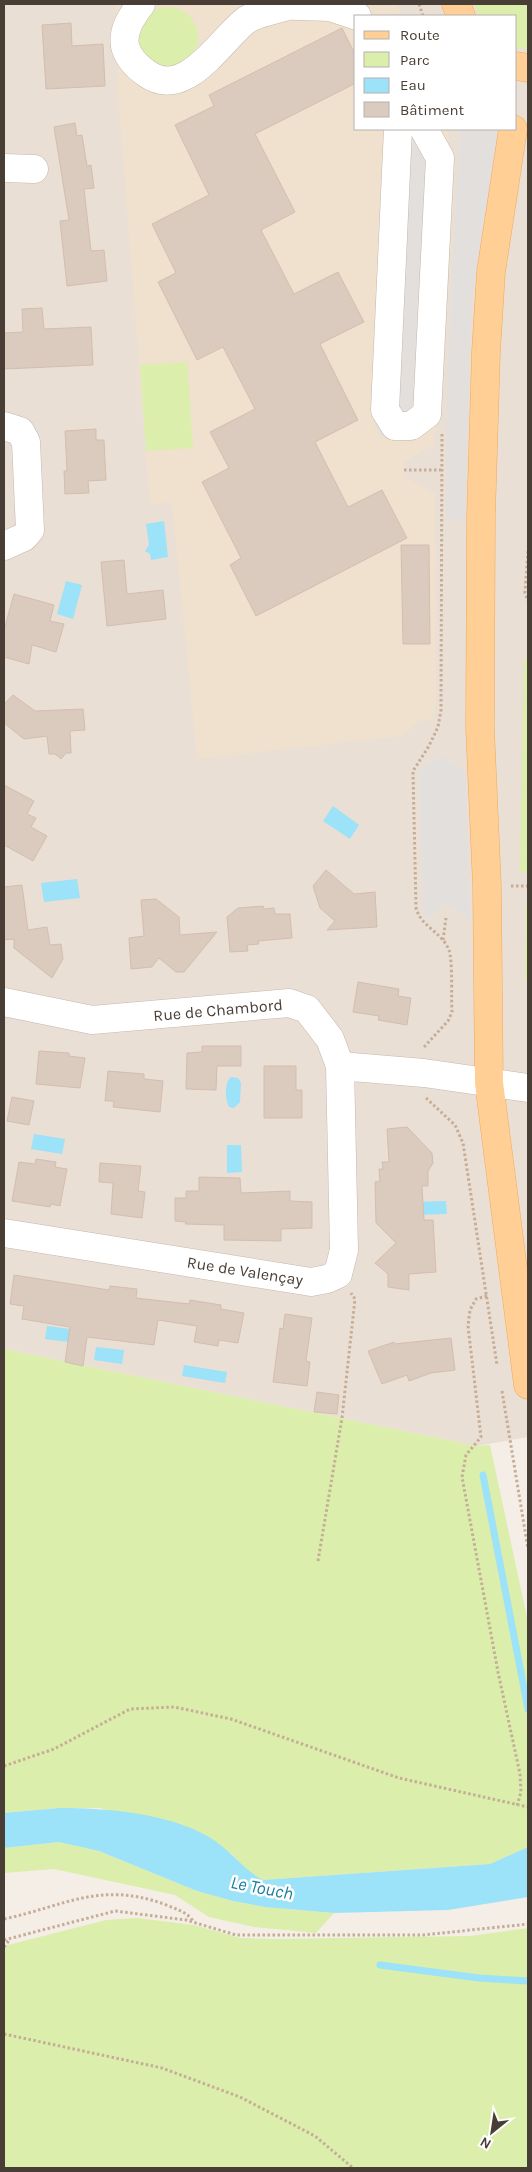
<svg xmlns="http://www.w3.org/2000/svg" width="532" height="2172" font-family="Karla,sans-serif">
<style>
.residential{fill:#eadfd4;fill-rule:evenodd}
.education{fill:#f0e1cf}
.green{fill:#dbeeab}
.parking{fill:#e3dfdc}
.water{fill:#9ce2f8}
.lines{fill:none;stroke-linecap:round;stroke-linejoin:round}
.stream{stroke:#9ce2f8;stroke-width:7}
.building{fill:#dbcabe;stroke:#d4bead}
.minor-casing{stroke:#c5b7ab;stroke-width:29}
.major-casing{stroke:#f1a959;stroke-width:29}
.path{stroke:#c5ad98;stroke-width:3;stroke-dasharray:2.5 2.5;stroke-linecap:butt}
.minor{stroke:#fff;stroke-width:28}
.major{stroke:#ffcf96;stroke-width:28}
.labels{text-anchor:middle;dominant-baseline:central;stroke-width:5;stroke-linejoin:round;paint-order:stroke}
.street-label{font-size:16px;fill:#493e35;stroke:#fff}
.water-label{font-size:18px;font-style:italic;fill:#1e7e9e;stroke:#fff}
</style>
<rect width="100%" height="100%" fill="#f5eee7"/>
<path class="residential" d="M4 4H528V1437L477 1446 4 1349ZM356 16H516V129H356Z"/>
<path class="education" d="M115 4H395L402 12 397 16H356V129H449L434 444 405 461 404 477 435 493 436 704 432 718 417 723 402 736 197 759 172 502 150 505 118 93Z"/>
<path class="green" d="M473 4H528V50L516 47V16H479Z
M138 37a30 30 0 1 1 60 0a30 30 0 1 1-60 0Z
M187 362 193 448 146 451 140 365Z
M524 659H528V874L520 871Z
M528 901V979H525L526 902Z
M4 1349 477 1446 490 1445 528 1622V1847L490 1864 263 1880 248 1872 232 1854 100 1808H59L4 1813Z
M59 1842 99 1851 197 1891 233 1901 265 1907 334 1913 316 1933 254 1927 209 1917 175 1895 54 1869 4 1873V1848Z
M137 1918 194 1925 240 1938 273 1939 471 1936 528 1928V2168H4V1946L106 1920Z"/>
<path class="parking" d="M393 129H433L431 422 418 439H391L382 436 375 427Z
M460 129H505L501 161 484 226 471 303 465 519 446 521 447 379Z
M441 755 465 772 470 920 446 904 424 919 419 771Z"/>
<path class="water" d="M164 521 168 557 151 560 150 554 145 551 149 545 146 524Z
M66 581 82 585 73 619 57 614Z
M333 806 359 825 350 839 323 821Z
M77 879 80 898 44 902 41 883Z
M231 1077 238 1078 241 1083 240 1102 234 1108 229 1107C225 1099 224 1083 231 1077Z
M34 1134 65 1139 62 1154 31 1149Z
M227 1145H241L242 1172 227 1173Z
M446 1201 447 1214 415 1215V1202Z
M47 1326 78 1330 77 1343 45 1339Z
M96 1347 124 1350 122 1364 94 1360Z
M184 1365 227 1372 225 1383 182 1376Z
M59 1808C106 1808 168 1813 209 1837 230 1849 242 1869 263 1880L490 1864 528 1847V1897L448 1910 334 1913 265 1907 233 1901 197 1891 99 1851 59 1842 4 1848V1813Z"/>
<g class="lines">
<path class="stream" d="M483 1475 528 1709
M380 1965 479 1978 528 1981"/>
</g>
<path class="building" d="M71 23 72 46 103 44 105 86 46 89 42 25Z
M342 28 356 56V83L255 134 295 212 261 230 294 294 338 272 364 322 320 344 358 420 315 442 348 507 382 490 407 538 256 616 230 565 241 558 202 482 229 468 210 432 255 409 223 347 197 360 158 282 176 273 152 224 209 195 175 125 214 106 209 95Z
M75 123 77 136 82 135 87 166 91 165 94 188 84 189 91 251 104 250 107 281 67 286 60 221 69 220 54 127Z
M42 308 44 329 91 327 93 365 4 369V333L23 332 22 309Z
M96 429V440H104L106 480 88 481 89 493 65 494 64 471H67L65 431Z
M401 545H429L430 644H403Z
M124 560 127 594 163 590 166 619 107 626 101 562Z
M14 594 54 605 50 621 64 624 56 652 32 645 29 664 4 657V630Z
M13 695 35 711 83 709 85 730 70 731 71 753H66L61 759 55 754H49L47 736 24 739 4 723V704Z
M4 785 34 801 27 814 36 818 31 827 47 836 33 861 4 845Z
M326 870 354 894 375 892 377 927 327 930 335 921 320 908 313 886Z
M22 885 28 930 47 927 50 945 61 944 63 959 52 978 14 948V939L4 940V887Z
M156 899 179 917 180 935 217 932 184 972H176L159 958 152 967 131 969 129 938 144 936 141 900Z
M263 906 264 909 274 908 275 914H290L292 938 258 941 259 944 247 945 248 951 230 952 227 917 238 908Z
M358 982 399 989 398 996 411 998 407 1025 378 1020 379 1016 353 1012Z
M202 1046H241V1066H217L216 1090 186 1089 187 1053 202 1052Z
M39 1051 69 1053V1056L85 1058 80 1088 36 1084Z
M264 1066H296V1090H302V1118H264Z
M108 1071 144 1074V1079L163 1081 160 1112 113 1107 114 1101H105Z
M12 1097 34 1101 29 1125 7 1121Z
M407 1127 432 1153 433 1163 428 1171V1186H422L424 1220H433L436 1272 409 1274V1290L388 1287V1274L375 1263 396 1243 376 1223 375 1182 380 1181 379 1169H383L382 1162H389L387 1129Z
M36 1159 56 1162 55 1167 67 1169 60 1206 51 1204 50 1207 12 1201 19 1162 35 1164Z
M100 1163 141 1166 138 1191 145 1192 142 1218 111 1214 113 1183 99 1182Z
M199 1177 240 1178 241 1193 290 1191V1201L312 1202V1228L281 1229V1241L224 1240V1225L185 1224 186 1222 175 1221V1198H186V1191H199Z
M14 1275 109 1290 110 1286 137 1289 136 1298 189 1304 190 1300 221 1305V1309L244 1313 238 1343 219 1340 218 1346 194 1342 197 1326 158 1320 154 1345 87 1337 83 1366 65 1362 70 1327 22 1319 24 1306 10 1304Z
M285 1314 312 1318 306 1361 310 1362 307 1386 273 1382 280 1328 283 1329Z
M451 1338 455 1370 431 1373 409 1381 407 1375 382 1384 368 1351 394 1342V1344Z
M317 1392 339 1395 337 1414 314 1412Z"/>
<g class="lines">
<defs>
<path id="minor" d="M141 4C132 16 122 30 125 46 128 58 136 66 146 73 185 101 218 43 245 21 255 13 276 10 288 6
M270 5 330 7 357 16
M398 129 385 410 395 426H411L427 414 440 158 424 129
M4 168 34 169
M4 426 20 431 26 442 30 530 24 537 4 546
M4 1002 92 1020 289 1003 307 1009 330 1039 340 1066 344 1250 338 1274 327 1279 311 1282 4 1233
M340 1066 424 1073 528 1088"/>
<path id="major" d="M456 4 461 16
M516 66 528 68
M513 129 491 272 486 352 481 516 480 728 487 886 489 1083 528 1385"/>
</defs>
<use href="#minor" class="minor-casing"/>
<use href="#major" class="major-casing"/>
<path class="path" d="M419 4 423 16
M404 470H441
M528 551 525 593 528 601
M511 886H528
M443 940 446 918
M424 1047 448 1021 452 1012C451 997 453 962 449 950 442 932 421 927 416 908L413 771 429 746 438 727 441 710 442 434
M426 1098 455 1125 463 1143 497 1365
M487 1296 476 1299 470 1310 468 1326 481 1437 466 1455 462 1477 498 1672 520 1774 521 1792 517 1806
M502 1391 528 1549
M318 1561 342 1418 355 1299 351 1293
M4 1766 54 1749 130 1709 174 1707 231 1719 399 1778 528 1807
M4 1919C65 1906 99 1881 164 1904 175 1909 186 1911 193 1921
M4 1940 115 1911 186 1920 236 1935H423L528 1924
M4 1947 10 1939
M4 2034 162 2068 240 2097 315 2136 353 2168"/>
<use href="#minor" class="minor"/>
<use href="#major" class="major"/>
</g>
<g class="labels">
<g class="street-label">
<text transform="translate(218 1010) rotate(-5)">Rue de Chambord</text>
<text transform="translate(245 1271) rotate(9)">Rue de Valençay</text>
</g>
<g class="water-label">
<text transform="translate(262 1888) rotate(11)">Le Touch</text>
</g>
</g>
<rect width="532" height="2172" fill="none" stroke="#493e35" stroke-width="10"/>
<rect x="354" y="15" width="162" height="115" fill="#ffffff" stroke="#b6b2ae"/>
<rect x="364" y="31" width="25" height="8" fill="#ffcf96" stroke="#b6b2ae"/>
<text x="400" y="40" font-size="15" fill="#493e35">Route</text>
<rect x="364" y="52" width="25" height="15" fill="#dbeeab" stroke="#b6b2ae"/>
<text x="400" y="65" font-size="15" fill="#493e35">Parc</text>
<rect x="364" y="78" width="25" height="15" fill="#9ce2f8" stroke="#b6b2ae"/>
<text x="400" y="90" font-size="15" fill="#493e35">Eau</text>
<rect x="364" y="102" width="25" height="15" fill="#dbcabe" stroke="#b6b2ae"/>
<text x="400" y="115" font-size="15" fill="#493e35">Bâtiment</text>
<g transform="translate(492 2132) rotate(210)" stroke="#ffffff" stroke-width="4" paint-order="stroke">
<path d="M0-4L9 19L0 12L-9 19Z" fill="#493e35"/>
<text y="-8" font-size="14" font-weight="bold" text-anchor="middle" fill="#493e35">N</text>
</g>
</svg>
